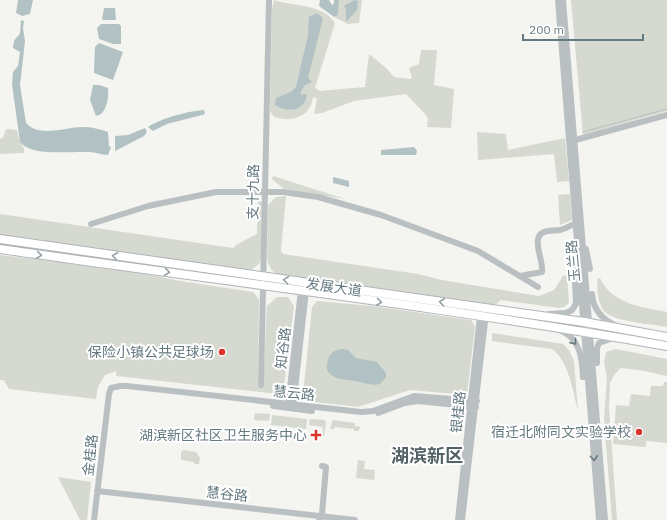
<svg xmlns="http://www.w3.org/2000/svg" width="667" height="520" font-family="'IBM Plex Sans','Noto Sans SC',sans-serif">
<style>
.green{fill:#d5d9d0}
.water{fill:#b2c2c4}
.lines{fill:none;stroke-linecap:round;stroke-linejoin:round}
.stream{stroke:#b2c2c4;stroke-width:1}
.major-casing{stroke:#aeb4b7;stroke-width:10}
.minor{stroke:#bac0c2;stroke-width:6}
.major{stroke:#fff;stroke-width:8}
.oneway{stroke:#92a1a6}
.oneway2{stroke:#647980}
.poi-dot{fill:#db332a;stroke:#fff;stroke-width:1.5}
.labels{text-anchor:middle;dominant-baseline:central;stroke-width:4;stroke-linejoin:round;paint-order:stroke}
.street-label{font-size:14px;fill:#647980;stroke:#fff}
.poi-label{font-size:14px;fill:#647980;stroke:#fff;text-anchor:end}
.district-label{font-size:18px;font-weight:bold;fill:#526166;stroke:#fff}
</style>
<rect width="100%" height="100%" fill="#f4f4f0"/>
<path class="green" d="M274 0C292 6 324 4 335 23L315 88 320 91 365 87 369 54 386 68 394 77 410 79 412 78 409 68 419 64 421 50H437L434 85 454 89 451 128 427 127 428 119 426 115 406 94 354 101 322 113 314 114 317 99 313 97C310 118 292 122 274 117L270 111 272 9Z
M339 0H362L359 23 348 24 334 17 338 15Z
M571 0H667V111L583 135Z
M6 129 17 130 20 142 24 148V153L0 154V139L3 138Z
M477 132 506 134 508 150 565 138 569 181 557 182 554 154 478 160Z
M273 176 345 199 284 189 272 179Z
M570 194 572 220 560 225 558 195Z
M286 196 281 251 283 254 418 274 442 280 539 296 554 290 563 276 567 275 569 303 564 307 559 308 500 300 499 302 493 306 280 276C272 272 269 267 267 259L268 205 276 197Z
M258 200 262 202 261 258 259 264 250 271 0 235V214L233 248 236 245 257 234Z
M0 255 137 272 180 281 253 292 259 299 258 387H263L267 306 277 297H288L294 306 283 393 279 394 116 376V371L105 375 98 387 96 399 9 389 4 380H0Z
M598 278H600C611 304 642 307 667 312V327C652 324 618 322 606 313 598 306 596 287 598 278Z
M317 301 372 306 471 320 475 326 467 395 410 390 358 407 306 401 303 395 312 307Z
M492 333 563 344 569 350 574 361 578 411C573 392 569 361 552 349L492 341Z
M616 349 667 359V376L645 371 621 368 614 375 610 383 609 408 617 520H612L604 419 607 378 604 363 606 352Z
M664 382H667V443L646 441V447L613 444 616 405 629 406 631 394 650 396 651 386H663Z
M255 413 270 414 269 421 254 420Z
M272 415 307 419 306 429 271 425Z
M310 419 324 420 326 422 324 436H322L323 427 309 425Z
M333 420 355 423V426L361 427 358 431H354V429L335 427 334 429H330Z
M183 450 196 452 200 458 199 464H194V462L181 460V453Z
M358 460 365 461 364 469 375 470 374 480 356 478Z
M58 477 91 482 87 520H80Z"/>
<path class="water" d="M18 0H33L30 14 22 16 16 13Z
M320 0H329L332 5 334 3V0H339L338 15 334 17 319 6Z
M355 0 358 1 357 10 346 22V9L344 6Z
M104 8H115L116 20H102Z
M317 13 323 18 308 78 312 82 305 85 301 91V95L307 94C305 112 287 113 275 105L276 98 291 92 296 87 308 35 309 17Z
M21 20 24 21 23 28 25 41 20 85 26 123C39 138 66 127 83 127 92 127 100 129 108 132L109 146 111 147 108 155C101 155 96 152 89 152 70 151 32 157 20 142L12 84 13 72 18 66 20 52 13 48C14 37 16 40 20 33Z
M101 24H119L121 26V44H113L99 39 97 28Z
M99 43 123 52 113 80 94 73 95 47Z
M93 85H99L108 88C109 96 107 115 96 116L90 100Z
M204 110 205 114 202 115 167 124 153 131 149 128 148 127C161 118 189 111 204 110Z
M145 128 147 132 144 136 115 151V136L128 135Z
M414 147 417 151 416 155H381V150Z
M333 177 349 181V187L333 183Z
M342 349 348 350 356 358 377 362 386 373V377L380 384C371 386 365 383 356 381 345 379 334 381 327 370 327 359 329 351 342 349Z"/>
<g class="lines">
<path class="stream" d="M583 132 667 109"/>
<defs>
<path id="major" d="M0 239 584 322 667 337
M0 249C222 281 446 307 667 346"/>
</defs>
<use href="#major" class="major-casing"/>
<path class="minor" d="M558 0 599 520
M563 0 605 520
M572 141 667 115
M91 224 148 206 216 192H283L318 197 381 215 478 251 538 287
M586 249 590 269
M520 276 542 272C544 261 530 237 544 232 549 230 555 231 560 230 565 229 571 225 577 223
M592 294C593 310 603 320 617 326
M549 314 566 313 572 310 576 304 574 259 576 247
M559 330C580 337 582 358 583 377
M597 363V348L599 343 613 338
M261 385 269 0
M273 406 312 411
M288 406 301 290
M293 407 306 291
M378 413 405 403 418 401 476 407
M97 491 355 520
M319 519 322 514 326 467 322 466
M94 520 109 394 111 388 120 386H127L361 412 373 411 414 396 477 401
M458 520 481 307
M462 520 486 313"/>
<use href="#major" class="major"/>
</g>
<defs><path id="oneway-chevron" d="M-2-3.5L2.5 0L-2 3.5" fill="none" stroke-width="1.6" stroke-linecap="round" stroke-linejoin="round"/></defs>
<g class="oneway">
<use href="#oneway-chevron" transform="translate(39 255) rotate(8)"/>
<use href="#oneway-chevron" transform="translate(115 256) rotate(-172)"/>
<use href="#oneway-chevron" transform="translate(167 272) rotate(8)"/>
<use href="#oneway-chevron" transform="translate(286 280) rotate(-172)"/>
<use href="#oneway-chevron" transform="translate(379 302) rotate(8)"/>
<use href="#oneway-chevron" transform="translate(442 302) rotate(-172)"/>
</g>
<g class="oneway2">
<use href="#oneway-chevron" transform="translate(574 342) rotate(51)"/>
<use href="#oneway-chevron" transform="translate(594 458) rotate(85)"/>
</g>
<g class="poi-dot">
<circle cx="222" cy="352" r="4"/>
<circle cx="639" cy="432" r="4"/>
<path d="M314 429h4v4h4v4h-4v4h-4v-4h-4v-4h4z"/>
</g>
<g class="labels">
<g class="street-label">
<text transform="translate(253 192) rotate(-89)">支十九路</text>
<text transform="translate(573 261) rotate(-95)">玉兰路</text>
<text transform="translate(334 287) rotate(8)">发展大道</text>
<text transform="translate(283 348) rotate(-83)">知谷路</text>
<text transform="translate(294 393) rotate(6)">慧云路</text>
<text transform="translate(458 412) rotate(-84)">银桂路</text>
<text transform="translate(90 455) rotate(-83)">金桂路</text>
<text transform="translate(227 494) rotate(6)">慧谷路</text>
</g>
<g class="poi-label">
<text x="214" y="352">保险小镇公共足球场</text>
<text x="631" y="432">宿迁北附同文实验学校</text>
<text x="307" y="435">湖滨新区社区卫生服务中心</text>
</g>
<g class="district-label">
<text x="427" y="455">湖滨新区</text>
</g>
</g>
<path d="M523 34v6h120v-6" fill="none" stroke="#647980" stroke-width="2"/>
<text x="529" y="34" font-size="12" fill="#647980" stroke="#ffffff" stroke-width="3" paint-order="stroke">200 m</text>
</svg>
